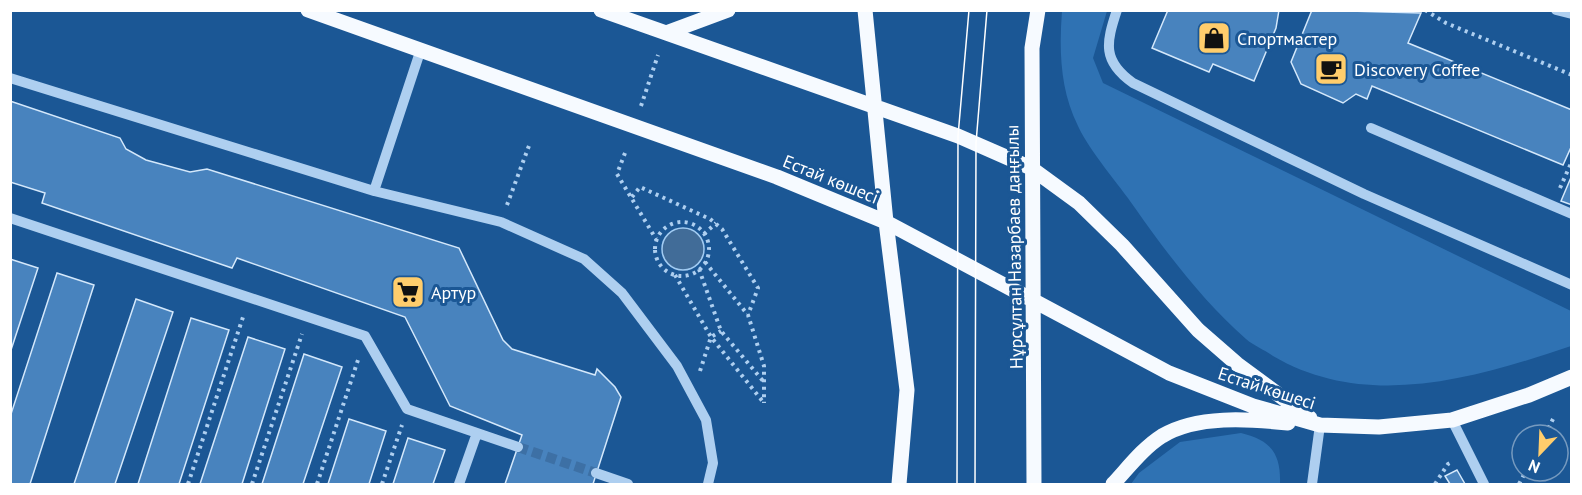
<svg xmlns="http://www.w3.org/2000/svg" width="1582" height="495" font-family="'PT Sans',sans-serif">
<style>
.green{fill:#2f72b3}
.water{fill:#416c98;stroke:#a1cbf2;stroke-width:1.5}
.building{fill:#4883be;stroke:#d4e8fb;stroke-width:1.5}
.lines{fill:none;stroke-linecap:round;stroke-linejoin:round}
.minor-tunnel{stroke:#3d70a5;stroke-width:10;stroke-dasharray:10 5;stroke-linecap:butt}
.path{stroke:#aecff0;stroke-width:4;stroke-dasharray:3 4.5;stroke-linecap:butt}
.minor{stroke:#aecff0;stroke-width:10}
.major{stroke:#f6faff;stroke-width:15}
.tram{stroke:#fff;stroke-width:1.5}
.labels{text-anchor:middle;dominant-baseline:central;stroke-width:6;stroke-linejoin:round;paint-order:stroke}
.poi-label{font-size:18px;fill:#fff;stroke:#1b5795;text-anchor:start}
.street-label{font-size:18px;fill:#fff;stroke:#1b5795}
</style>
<rect width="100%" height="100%" fill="#1b5795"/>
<path class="green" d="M1062 11H1107L1093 58 1103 83 1571 311V346C1476 378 1367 411 1273 356 1265 350 1254 346 1246 339 1203 301 1168 255 1135 208 1118 183 1090 152 1078 126 1060 90 1059 50 1062 11Z
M1241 433C1271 440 1281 454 1280 484H1131L1139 473 1180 442Z"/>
<path class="water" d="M662 249a21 21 0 1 1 42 0a21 21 0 1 1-42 0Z"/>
<path class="building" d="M1168 10H1279L1276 28 1254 81 1213 64 1209 72 1152 48Z
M1312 10 1421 13 1408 43 1572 110V145L1563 165 1372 86 1367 99 1356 94 1343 103 1301 84 1291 62Z
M10 101 120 138 126 149 146 160 190 172 207 169 459 248 503 340 512 349 595 375 597 369 615 387 621 397 593 484H505L522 435 450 406 405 317 237 258 232 268 42 203 45 193 10 182Z
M1572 175V205L1561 201Z
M10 259 38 268 10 353Z
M57 273 94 285 30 484H10V417Z
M136 299 173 312 115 484H74Z
M191 318 229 330 179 484H138Z
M248 337 285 349 242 484H200Z
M304 354 342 367 303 484H262Z
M349 419 386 431 369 484H328Z
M408 438 445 450 433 484H393Z
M1457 470 1465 484H1450L1445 476Z"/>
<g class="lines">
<path class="minor-tunnel" d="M518 447 596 473"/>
<path class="path" d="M1425 10 1446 23 1572 75
M641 106 658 55
M625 153 617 174 656 239
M1560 188 1572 161
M632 197 640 187 710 219 722 229 758 288 748 315
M507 205 530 143
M655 249a27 27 0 1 1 54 0a27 27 0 1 1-54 0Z
M704 234 716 223
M705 262 748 315 764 366V403
M699 269 721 331 763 381
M675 275 711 337 764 403
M700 371 711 337 721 331
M1545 435 1553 419
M188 484 244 314
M252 484 302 334
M317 484 358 360
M382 484 402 425
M1435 484 1448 464 1452 462
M1519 484 1526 471"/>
<path class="minor" d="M1117 10C1106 43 1102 61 1133 83L1364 194 1572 285
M1556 10 1572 14
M10 78 374 191 501 222 584 259 622 293 677 366 706 420 713 463 708 484
M1371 128 1572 214
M374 191 421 49
M10 218 365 336 407 409 518 447
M1452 420 1484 484
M596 473 628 484
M459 484 477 433
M1312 484 1320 425"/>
<path class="major" d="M308 10 777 177 886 222 1169 373 1253 406 1320 425 1379 427 1452 420 1529 395 1572 377
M601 10 958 136 1031 168 1079 203 1122 245 1198 330 1237 364 1310 418
M865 10 886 222 907 390 899 484
M666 33 728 10
M1034 484 1032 48 1038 10
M1113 484C1128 468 1143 448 1162 436 1197 415 1249 419 1288 423"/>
<path class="tram" d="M957 484 958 136 969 10
M975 484 976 143 987 10"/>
</g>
<defs>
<symbol id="shop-square" viewBox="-11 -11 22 22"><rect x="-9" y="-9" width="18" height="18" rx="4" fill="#ffcd6c" stroke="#1b5795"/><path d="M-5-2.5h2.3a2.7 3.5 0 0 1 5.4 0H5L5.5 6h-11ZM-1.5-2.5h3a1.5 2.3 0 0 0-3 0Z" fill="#111"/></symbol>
<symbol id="cafe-square" viewBox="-11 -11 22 22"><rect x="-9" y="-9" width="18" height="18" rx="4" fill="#ffcd6c" stroke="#1b5795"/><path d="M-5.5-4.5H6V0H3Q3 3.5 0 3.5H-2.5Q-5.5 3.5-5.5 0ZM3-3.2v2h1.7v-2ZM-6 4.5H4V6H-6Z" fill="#111"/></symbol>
<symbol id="supermarket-square" viewBox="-11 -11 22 22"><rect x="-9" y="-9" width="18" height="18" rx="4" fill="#ffcd6c" stroke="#1b5795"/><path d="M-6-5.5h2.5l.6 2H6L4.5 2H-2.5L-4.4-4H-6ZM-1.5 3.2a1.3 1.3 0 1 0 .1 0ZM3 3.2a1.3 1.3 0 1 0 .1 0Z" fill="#111"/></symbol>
</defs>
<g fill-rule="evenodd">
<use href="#shop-square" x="1195" y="19" width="38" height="38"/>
<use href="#cafe-square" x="1312" y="50" width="38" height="38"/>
<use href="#supermarket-square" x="389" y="273" width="38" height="38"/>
</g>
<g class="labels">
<g class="poi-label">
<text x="1237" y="38">Спортмастер</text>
<text x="1354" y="69">Discovery Coffee</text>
<text x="431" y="292">Артур</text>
</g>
<g class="street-label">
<text transform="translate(831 179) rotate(22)">Естай көшесі</text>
<text transform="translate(1014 247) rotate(-91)">Нұрсұлтан Назарбаев даңғылы</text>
<text transform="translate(1267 388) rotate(18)">Естай көшесі</text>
</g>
</g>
<rect width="1582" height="495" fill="none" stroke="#ffffff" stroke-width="24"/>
<g transform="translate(1540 453) rotate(203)"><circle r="28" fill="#1b5795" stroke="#769abf" stroke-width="1.5"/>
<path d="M0-4.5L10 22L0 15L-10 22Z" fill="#ffcd6c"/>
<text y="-9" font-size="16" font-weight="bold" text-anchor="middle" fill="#ffffff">N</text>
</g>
</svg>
